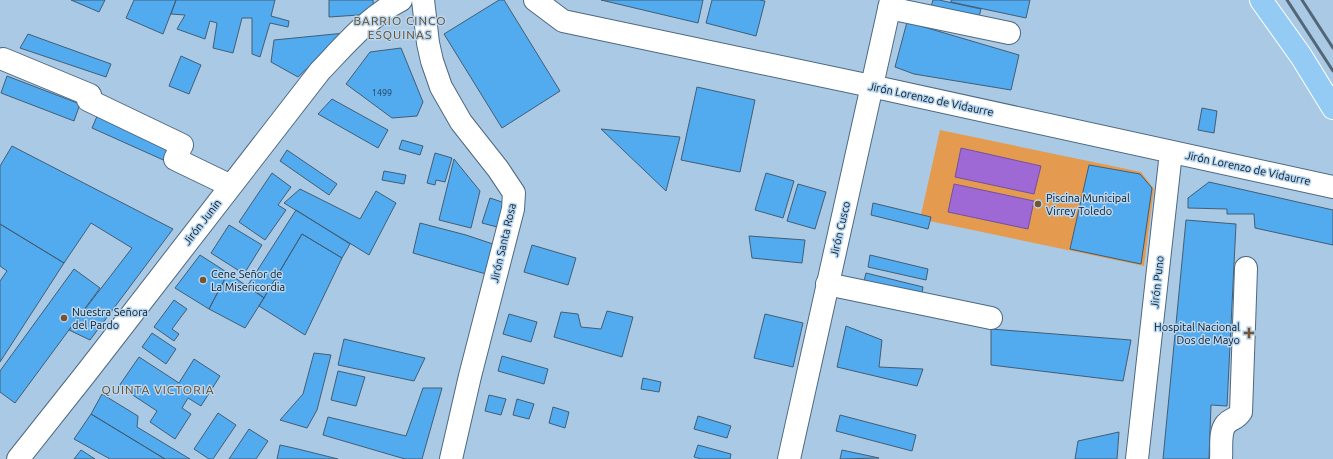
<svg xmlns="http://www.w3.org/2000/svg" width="1333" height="459" font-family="Ubuntu,sans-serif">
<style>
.green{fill:#e49b4f}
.water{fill:#9e68d5;stroke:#7351a0}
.building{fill:#52aaef;stroke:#425e75}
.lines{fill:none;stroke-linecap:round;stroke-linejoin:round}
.minor-casing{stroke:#4e6981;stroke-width:24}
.major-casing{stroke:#fff;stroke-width:24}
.minor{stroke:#fff;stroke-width:22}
.major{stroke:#93cbf5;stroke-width:22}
.rail{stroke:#526677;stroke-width:3}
.poi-dot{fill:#78532e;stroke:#b7d6f1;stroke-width:1.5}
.labels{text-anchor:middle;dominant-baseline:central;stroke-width:3;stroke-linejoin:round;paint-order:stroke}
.number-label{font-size:9px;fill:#1f3e56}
.street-label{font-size:11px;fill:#0e1a23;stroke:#b7d6f1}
.poi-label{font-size:11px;fill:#0e1a23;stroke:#b7d6f1;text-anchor:start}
.neighbourhood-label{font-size:12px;letter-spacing:1px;fill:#6e461a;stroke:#b7d6f1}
</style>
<rect width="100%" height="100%" fill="#aac9e4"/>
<path class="green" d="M940 130 1141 172 1154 189 1144 266 920 219Z"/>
<path class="water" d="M961 148 1041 166 1034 194 955 177Z
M954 184 1034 201 1028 229 948 212Z"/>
<path class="building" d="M71 0H105L99 12Z
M134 0H176L163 34 126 18Z
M176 0H275L271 16 289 21 288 27 270 23 260 57 252 54V18H242L233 53 213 48 217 23 210 21 205 39 177 29 185 15 171 14Z
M329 0H373L374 14 329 17Z
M499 0H504L560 91 502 128 444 34Z
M601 0H703L698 23Z
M712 0H759L765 1 756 36 706 23Z
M933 0H939L981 9 978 21 929 13Z
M951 0H1030L1026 18 951 2Z
M907 22 1019 55 1011 90 914 74 895 67Z
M345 33 298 77 271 62 274 40Z
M28 34 111 64 106 77 20 48Z
M401 48 423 102 417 116 392 118 346 84 370 52Z
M181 56 201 65 189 94 169 86Z
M7 76 80 104 74 121 1 93Z
M697 87 755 100 740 172 681 160Z
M332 99 388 130 378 148 318 114Z
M1202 108 1217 111 1214 133 1198 130Z
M98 114 176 150 170 163 92 128Z
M601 129 680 137 666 191Z
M402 140 423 146 420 155 399 149Z
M12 146 173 229 90 340 69 330 132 248 91 223 64 263 0 224V166Z
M287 150 337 184 329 195 280 161Z
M435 153 452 158 445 182 436 180 435 185 427 183Z
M454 159 480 191 471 228 439 220Z
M1089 165 1140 174 1152 188 1141 264 1070 249Z
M384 171 406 175 404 184 382 180Z
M272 173 291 187 278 205 286 210 265 240 239 222Z
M766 173 794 181 783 218 755 210Z
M1209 182 1333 210V245L1255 228 1254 214H1227V209L1188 208V198Z
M798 184 826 192 815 229 787 221Z
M300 189 360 219 376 191 396 203 369 255 284 203Z
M490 198 508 204 501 228 482 223Z
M873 203 931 217 928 229 871 215Z
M296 210 350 244 342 258 302 234 264 298 248 285Z
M1186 220 1236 224 1227 406 1211 405 1209 459H1163Z
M420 223 466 235 493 244 486 274 413 253Z
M0 224 64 263 0 362V281L7 271 0 266Z
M229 225 262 245 244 274 211 253Z
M302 234 342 258 305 335 259 306Z
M749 236 805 240 802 263 752 258Z
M532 245 576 258 568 285 524 272Z
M200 255 228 273 209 309 175 288Z
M870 255 928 269 926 280 868 267Z
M74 269 100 288 15 403 0 392V371Z
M228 273 264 298 245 328 209 309Z
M866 273 923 287 921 299 863 285Z
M174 300 187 309 172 329 179 334 174 341 154 327Z
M607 311 633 317 622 357 554 337 561 312 578 314 581 327 601 329Z
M509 314 537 322 531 342 503 334Z
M765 314 803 323 793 367 754 358Z
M846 326 882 340 879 367 923 369 917 386 837 367Z
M991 329 1131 340 1123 381 991 365Z
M152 333 176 349 166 364 142 347Z
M344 339 425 358 414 381 338 365Z
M314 353 331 355 317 410 307 428 280 420 303 394Z
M502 356 548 369 544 384 498 371Z
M139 357 179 383 194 359 220 376 201 406 188 398 182 408 191 414 175 439 150 422 157 411 119 386Z
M338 371 365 377 356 406 331 400Z
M643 378 661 382 659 392 641 389Z
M423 388H442L422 459H405L323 435 328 417 406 436Z
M102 394 138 416 137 427 190 459H165L91 414Z
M489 395 506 399 501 415 485 411Z
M517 399 534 404 529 419 513 415Z
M553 407 569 412 565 428 549 423Z
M218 413 236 425 213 459H209L194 449Z
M91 414 165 459H110L74 439Z
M840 415 916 435 912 451 836 431Z
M698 416 731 426 727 438 694 429Z
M249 429 268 441 256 459H229Z
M1119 432 1117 459H1075L1078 441Z
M280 445 298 449 338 459H277Z
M698 445 731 454 730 459H701L694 457Z
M81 450 95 459H74Z
M842 450 879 458 840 459Z"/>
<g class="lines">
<defs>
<path id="minor" d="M423 0 428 43 432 61 441 87 461 122 498 169 514 193 513 209 470 376 451 459
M535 0 563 21 871 86 1333 187
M889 8 1009 33
M3 59 90 95 88 100 182 145 175 159 231 186
M827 284 991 318
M18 459 87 372 320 71C345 45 368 17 401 0
M789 459 891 0
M1137 459 1171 152
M1221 459C1222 449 1219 432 1226 424 1231 418 1236 420 1241 412L1246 268"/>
<path id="major" d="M1261 0 1301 56 1333 108"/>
</defs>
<use href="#minor" class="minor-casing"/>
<use href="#major" class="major-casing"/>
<use href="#minor" class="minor"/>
<use href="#major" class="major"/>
<path class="rail" d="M1287 0 1333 71
M1302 0 1333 48"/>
</g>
<g class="poi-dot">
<circle cx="1038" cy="204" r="4"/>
<circle cx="203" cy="280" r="4"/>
<circle cx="64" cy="318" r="4"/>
<path d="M1247 327h4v4h4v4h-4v4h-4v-4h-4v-4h4z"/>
</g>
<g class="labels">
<g class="number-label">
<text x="382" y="93">1499</text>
</g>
<g class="street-label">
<text transform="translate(931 99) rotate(12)">Jirón Lorenzo de Vidaurre</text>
<text transform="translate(1248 168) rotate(12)">Jirón Lorenzo de Vidaurre</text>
<text transform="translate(202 222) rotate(-52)">Jirón Junín</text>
<text transform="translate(840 229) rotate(-77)">Jirón Cusco</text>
<text transform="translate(503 243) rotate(-77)">Jirón Santa Rosa</text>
<text transform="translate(1157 282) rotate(-84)">Jirón Puno</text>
</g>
<g class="poi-label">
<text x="1046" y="198">Piscina Municipal<tspan x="1046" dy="13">Virrey Toledo</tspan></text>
<text x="211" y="274">Cene Señor de<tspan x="211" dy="13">La Misericordia</tspan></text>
<text x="72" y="312">Nuestra Señora<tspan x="72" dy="13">del Pardo</tspan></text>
<text x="1240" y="327" text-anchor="end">Hospital Nacional<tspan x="1240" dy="13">Dos de Mayo</tspan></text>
</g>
<g class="neighbourhood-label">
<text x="400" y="20">BARRIO CINCO<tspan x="400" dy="14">ESQUINAS</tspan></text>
<text x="158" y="389">QUINTA VICTORIA</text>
</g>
</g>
</svg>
